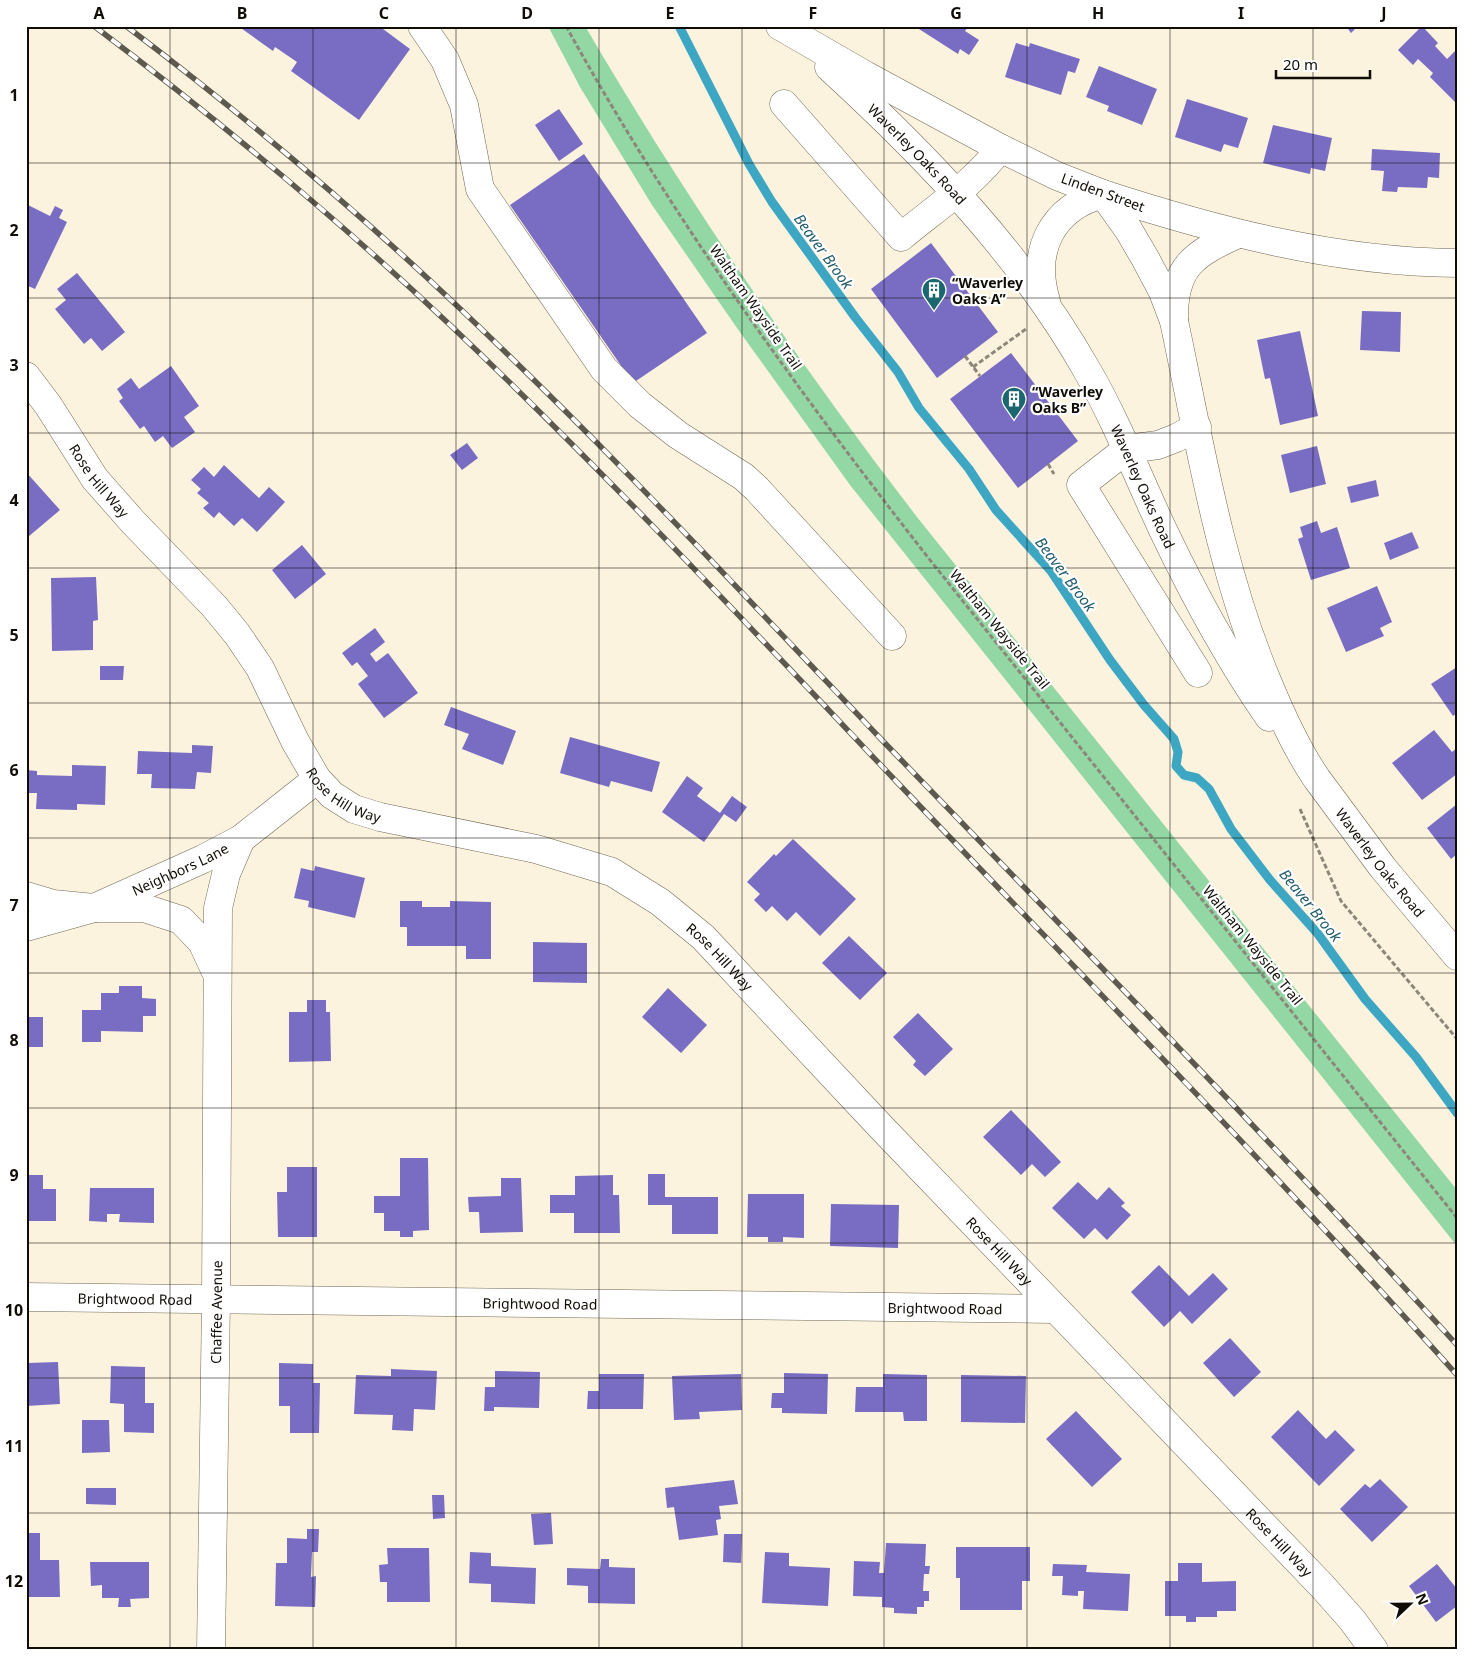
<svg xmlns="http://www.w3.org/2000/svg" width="1483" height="1676" font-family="'Noto Sans',sans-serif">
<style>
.green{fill:#92d7a4}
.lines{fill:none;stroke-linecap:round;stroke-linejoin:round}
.stream{stroke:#3da6c3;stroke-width:9}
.building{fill:#796dc3}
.minor-casing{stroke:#716957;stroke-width:29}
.major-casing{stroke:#716957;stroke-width:29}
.path{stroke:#8d8779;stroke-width:3;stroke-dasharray:5 2.5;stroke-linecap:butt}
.minor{stroke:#fff;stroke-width:28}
.major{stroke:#fff;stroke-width:28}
.rail-casing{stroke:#5e594e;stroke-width:5.5}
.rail{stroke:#fff;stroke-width:4;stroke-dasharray:11;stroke-linecap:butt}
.grid{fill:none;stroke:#100d07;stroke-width:1;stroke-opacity:0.55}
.labels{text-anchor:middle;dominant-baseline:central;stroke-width:4.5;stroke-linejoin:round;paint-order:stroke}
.street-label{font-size:14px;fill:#100d07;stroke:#fff}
.poi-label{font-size:14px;font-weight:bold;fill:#100d07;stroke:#fff;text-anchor:start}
.water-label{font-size:15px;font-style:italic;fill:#235c6b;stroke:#fff}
.neatline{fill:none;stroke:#100d07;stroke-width:2}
.grid-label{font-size:16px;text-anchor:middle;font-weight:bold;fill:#100d07}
</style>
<rect width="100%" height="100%" fill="#fcf3de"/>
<path class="green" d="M548 26H585C685 197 797 361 917 517L1457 1190V1246L850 485 737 328 652 205 580 87Z"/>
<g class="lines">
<path class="stream" d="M679 26 749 164 772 202 855 317 898 372 919 408 969 469 996 510 1051 571 1110 660 1144 705 1174 739 1178 752 1176 766 1184 775 1197 778 1209 789 1231 829 1270 880 1318 934 1365 999 1416 1057 1457 1113"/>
</g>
<path class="building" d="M238 26H379L410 49 359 120 291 71 297 62 275 47 273 51Z
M921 26H969L965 31 979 40 969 55 960 49 958 54 919 29Z
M1346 26H1358L1351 33Z
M1422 26 1438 43 1435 46 1447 59 1457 49V104L1430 77 1433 73 1418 59 1413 65 1398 50Z
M1016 43 1029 47 1030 43 1080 59 1075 73 1068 71 1061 95 1005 77Z
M1099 66 1157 89 1142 125 1107 111 1109 106 1086 97Z
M1187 99 1248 118 1238 148 1224 144 1221 152 1175 137Z
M559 109 583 144 559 161 535 125Z
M1273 125 1332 138 1325 171 1311 168 1310 174 1263 163Z
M1372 149 1440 153 1439 178 1428 177 1427 188 1398 187 1397 192 1382 191 1384 171 1371 170Z
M584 154 707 333 633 383 510 205Z
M28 205 50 216 55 206 63 210 59 218 67 222 35 289 26 285V209Z
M931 243 998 332 937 378 871 289Z
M77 273 125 332 102 351 91 338 84 344 55 309 66 300 57 289Z
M1362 311 1401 312 1400 352 1360 350Z
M1300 331 1318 416 1280 425 1270 378 1265 379 1257 340Z
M1011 353 1078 441 1018 488 950 399Z
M171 366 199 406 184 417 195 432 172 448 163 436 155 442 144 426 140 429 119 401 123 398 117 389 131 378 139 389Z
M467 443 478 458 462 470 450 455Z
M1317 446 1326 484 1290 493 1281 455Z
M224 465 259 498 269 487 285 502 257 532 242 518 234 526 219 512 214 518 203 508 209 503 197 493 201 489 191 480 204 467 214 477Z
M26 472 60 510 28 537 26 535Z
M1376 480 1379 496 1351 503 1347 487Z
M1317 521 1321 533 1337 527 1350 568 1311 580 1298 539 1303 537 1300 527Z
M1412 532 1419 548 1390 560 1384 543Z
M302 545 326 574 295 599 272 570Z
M96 577 98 620 93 621V650L52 651 51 578Z
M1377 586 1392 622 1380 628 1384 636 1346 652 1327 608Z
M375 628 385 642 370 654 376 662 388 653 418 693 384 718 358 684 368 676 357 662 352 666 342 653Z
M100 666H124L123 680H100Z
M1457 667V713L1453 716 1431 684Z
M451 707 516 731 503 765 462 749 469 734 444 725Z
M1434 730 1452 752 1457 748V774L1422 800 1392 763Z
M570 737 660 762 652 792 611 781 609 787 560 773Z
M192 745 213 746 211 773 197 772 195 789 151 788 152 774H137L138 751 192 753Z
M72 765 106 766 105 805 77 804V810L36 809 37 793H26V770L37 771V775L72 776Z
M687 776 703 788 697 796 720 813 732 796 747 807 736 822 724 814 704 842 662 812Z
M1457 804V854L1451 859 1427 828Z
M793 839 856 899 820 936 796 912 787 921 772 906 766 912 754 900 760 894 747 882 774 854 776 856Z
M315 866 365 878 355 918 308 907 309 901 294 898 301 868 314 871Z
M400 901H422V907H450V901L491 902V959H466V946H407V927H400Z
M849 936 887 973 860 1000 822 963Z
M533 942 587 943V983L533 982Z
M119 986H142V998L156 999V1016H143V1032L101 1031V1042H82V1010H101V993H119Z
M668 988 707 1025 681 1053 642 1017Z
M307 1000H326V1012H330L331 1061 289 1062V1012H307Z
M918 1013 953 1049 925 1076 913 1065 916 1061 893 1037Z
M26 1017H43V1047H26Z
M1011 1110 1061 1162 1045 1177 1032 1164 1021 1175 983 1137Z
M400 1158H428L429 1230 413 1231V1237H400V1231H384V1213H374V1196H400Z
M287 1167H317V1237H278L277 1192H287Z
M648 1174H665V1197H718V1234H672V1205H648Z
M26 1175H43V1189H56V1221H26Z
M613 1175V1195H619L620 1233H574V1213H550V1195H575V1176Z
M501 1178H521L523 1232 480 1233 479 1212H469L468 1197 501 1196Z
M1078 1182 1097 1200 1109 1187 1125 1203 1121 1206 1131 1215 1107 1240 1095 1228 1084 1239 1052 1208Z
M90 1188H154V1223L119 1222 120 1214H107V1222L89 1221Z
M748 1194H804V1238L783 1237V1242H768V1237H747Z
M831 1204 899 1205 898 1248 830 1246Z
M1159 1265 1189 1296 1213 1273 1228 1289 1192 1324 1180 1311 1164 1327 1131 1292Z
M1230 1338 1261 1372 1234 1397 1203 1363Z
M58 1362 60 1404 26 1406 27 1363Z
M279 1363 313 1364V1383H320L319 1433H290V1406H279Z
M111 1366 145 1367V1403H154V1433L124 1432V1404L110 1403Z
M391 1369 437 1371 435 1410 414 1409 413 1431 392 1430 393 1415 354 1414 356 1375 391 1376Z
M495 1371 540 1372 539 1408 494 1407V1411H484L485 1387H495Z
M784 1373 828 1374 827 1414 782 1413V1408H771L772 1393H784Z
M599 1374H644L643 1409H587L588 1391H599Z
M741 1374 742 1410 699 1412 700 1419 674 1420 672 1376Z
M883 1374 927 1375V1421H904L903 1412H855L856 1387H883Z
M961 1375 1026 1376 1025 1423 961 1422Z
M1298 1410 1326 1439 1335 1430 1355 1450 1319 1486 1271 1437Z
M1076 1411 1122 1459 1092 1487 1046 1439Z
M82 1420H109L110 1452 82 1453Z
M1380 1479 1408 1507 1372 1542 1340 1509 1365 1484 1370 1488Z
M734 1480 738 1504 719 1506 721 1519 716 1520 718 1535 679 1540 674 1507 667 1508 665 1488Z
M86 1488H116V1505L86 1504Z
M432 1495H444L445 1518 433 1519Z
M551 1513 553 1544 534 1545 531 1514Z
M307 1529H319L318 1552H312L311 1577 316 1576 315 1607 275 1606 276 1563H287V1538L307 1539Z
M26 1533H40V1560H59L60 1597H26Z
M724 1534H742L741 1563 723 1562Z
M886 1543 926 1544 925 1566H930L929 1574H924L923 1591H929V1601H924V1607H917V1614L894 1613V1608L882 1607V1597L853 1596 854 1561 880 1562 879 1573H884Z
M956 1547H1030V1581H1022V1610H960V1578H956Z
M387 1548H429L430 1602H387V1582H380L379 1565 388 1564Z
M470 1552 491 1553V1566L536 1568 535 1604 491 1602V1584L469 1583Z
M765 1552 789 1553V1566L830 1568 828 1606 762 1603Z
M601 1559H609V1567L635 1568V1604L588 1603V1586L567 1585V1568L600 1569Z
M90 1562H149V1598L130 1599 131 1607H118L119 1598H102V1585L91 1586Z
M1178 1563H1202V1582L1236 1581V1611H1217V1617H1196V1622H1186V1616H1165V1581H1178Z
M1053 1564 1087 1565 1086 1572 1130 1574 1128 1611 1083 1609 1084 1591H1078V1596L1062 1595 1063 1576H1052Z
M1437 1564 1457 1589V1606L1436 1622 1409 1586Z"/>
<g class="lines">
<defs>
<g id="minor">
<path d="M422 26 445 60 464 105 480 189 604 369 640 405 678 435 744 477 757 489 892 636"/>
<path d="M784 104 901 237C933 210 976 182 1000 148"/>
<path d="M1103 194C1217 231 1335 262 1457 263"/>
<path d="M1174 321C1173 267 1193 254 1238 234"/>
<path id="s1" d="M26 376 48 405 95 479 133 522 214 606 237 634 260 668 295 741 317 779 332 795 354 809 380 817 536 849 612 872 660 902 703 937 881 1127 1323 1587 1353 1621 1374 1650"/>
<path d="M1197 427 1176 438 1158 445 1127 449 1081 485 1198 673"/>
<path d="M26 896 53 904 94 908H144L181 920 202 942 215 970"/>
<path id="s2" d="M26 927 94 908 203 859 241 839 317 779"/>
<path id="s3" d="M26 1297 1054 1309"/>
<path id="s4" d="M211 1650 216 1299 218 908 226 874 241 839"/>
</g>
<g id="major">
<path id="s5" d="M780 26 865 75 1000 148 1057 176 1103 194 1128 229 1145 258 1163 292 1174 321C1200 444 1220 572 1270 688 1283 719 1297 750 1317 779L1383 868 1457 956"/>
<path id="s6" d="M829 67C927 157 1022 255 1088 372 1117 422 1138 477 1163 530 1194 595 1228 658 1269 717"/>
<path d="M1046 301C1031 251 1051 208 1103 194"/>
</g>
</defs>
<use href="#minor" class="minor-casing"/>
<use href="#major" class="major-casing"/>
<path class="path" d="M566 26C670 215 797 390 930 560L1457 1218
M965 356 980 376
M973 367 1026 329
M1048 464 1054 474
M1300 809 1341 901 1457 1039"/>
<use href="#minor" class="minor"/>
<use href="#major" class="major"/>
<defs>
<path id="rail" d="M94 26C217 119 337 218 449 324 603 470 748 625 894 779 1082 976 1275 1171 1457 1375
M126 26C229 104 328 186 423 274 582 421 730 580 879 737 1073 938 1269 1138 1457 1345"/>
</defs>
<use href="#rail" class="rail-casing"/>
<use href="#rail" class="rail"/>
</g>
<path class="grid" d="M170 26V1650M313 26V1650M456 26V1650M599 26V1650M742 26V1650M884 26V1650M1027 26V1650M1170 26V1650M1313 26V1650M26 163H1457M26 298H1457M26 433H1457M26 568H1457M26 703H1457M26 838H1457M26 973H1457M26 1108H1457M26 1243H1457M26 1378H1457M26 1513H1457"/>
<defs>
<symbol id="building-pin" viewBox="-11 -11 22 30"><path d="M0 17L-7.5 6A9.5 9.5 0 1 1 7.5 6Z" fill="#1b676f" stroke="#fff"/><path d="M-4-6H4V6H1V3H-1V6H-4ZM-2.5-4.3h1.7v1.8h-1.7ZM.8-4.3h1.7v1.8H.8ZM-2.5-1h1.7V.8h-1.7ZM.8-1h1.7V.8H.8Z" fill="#fff"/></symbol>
</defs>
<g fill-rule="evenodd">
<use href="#building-pin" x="920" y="276" width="28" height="38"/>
<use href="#building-pin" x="1000" y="385" width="28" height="38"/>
</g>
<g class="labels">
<g class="street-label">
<text stroke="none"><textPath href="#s6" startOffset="124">Waverley Oaks Road</textPath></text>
<text transform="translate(1103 192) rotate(20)">Linden Street</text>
<text transform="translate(756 307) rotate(55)">Waltham Wayside Trail</text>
<text stroke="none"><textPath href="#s1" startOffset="128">Rose Hill Way</textPath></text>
<text stroke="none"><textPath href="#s6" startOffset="529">Waverley Oaks Road</textPath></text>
<text transform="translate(1000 629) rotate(51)">Waltham Wayside Trail</text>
<text stroke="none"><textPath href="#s1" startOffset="532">Rose Hill Way</textPath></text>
<text stroke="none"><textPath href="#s5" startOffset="1098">Waverley Oaks Road</textPath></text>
<text stroke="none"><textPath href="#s2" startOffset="165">Neighbors Lane</textPath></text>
<text transform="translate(1253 945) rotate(51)">Waltham Wayside Trail</text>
<text stroke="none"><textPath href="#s1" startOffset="952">Rose Hill Way</textPath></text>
<text stroke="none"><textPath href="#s1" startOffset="1358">Rose Hill Way</textPath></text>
<text stroke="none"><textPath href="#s3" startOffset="109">Brightwood Road</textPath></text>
<text stroke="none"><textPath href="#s3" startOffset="514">Brightwood Road</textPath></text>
<text stroke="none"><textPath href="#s3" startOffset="919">Brightwood Road</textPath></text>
<text stroke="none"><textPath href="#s4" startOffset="338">Chaffee Avenue</textPath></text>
<text stroke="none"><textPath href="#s1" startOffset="1762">Rose Hill Way</textPath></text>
</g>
<g class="poi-label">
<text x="952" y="282">“Waverley<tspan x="952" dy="16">Oaks A”</tspan></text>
<text x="1032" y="391">“Waverley<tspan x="1032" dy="16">Oaks B”</tspan></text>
</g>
<g class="water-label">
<text transform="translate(824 251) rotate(54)">Beaver Brook</text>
<text transform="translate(1066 574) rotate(53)">Beaver Brook</text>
<text transform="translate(1311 905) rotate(51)">Beaver Brook</text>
</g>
</g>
<rect width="1483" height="1676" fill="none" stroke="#ffffff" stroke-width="55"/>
<g transform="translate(1410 1604) rotate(68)" stroke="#ffffff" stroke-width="4" paint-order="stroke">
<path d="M0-4L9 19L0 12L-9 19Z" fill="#100d07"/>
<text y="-8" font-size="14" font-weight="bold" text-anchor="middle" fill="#100d07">N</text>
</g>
<path d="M1276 70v8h94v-8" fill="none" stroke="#100d07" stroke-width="2.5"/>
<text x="1283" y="70" font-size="15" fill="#100d07" stroke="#ffffff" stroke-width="4" paint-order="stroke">20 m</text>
<rect x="28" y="28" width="1428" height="1620" class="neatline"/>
<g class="grid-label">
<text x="99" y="19">A</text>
<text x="242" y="19">B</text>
<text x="384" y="19">C</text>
<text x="527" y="19">D</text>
<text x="670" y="19">E</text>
<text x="813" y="19">F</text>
<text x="956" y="19">G</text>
<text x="1098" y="19">H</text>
<text x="1241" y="19">I</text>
<text x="1384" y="19">J</text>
<text x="14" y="101">1</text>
<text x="14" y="236">2</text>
<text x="14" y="371">3</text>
<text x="14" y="506">4</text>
<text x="14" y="641">5</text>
<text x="14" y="776">6</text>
<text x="14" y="911">7</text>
<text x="14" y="1046">8</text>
<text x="14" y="1181">9</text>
<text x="14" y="1316">10</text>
<text x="14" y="1452">11</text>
<text x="14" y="1587">12</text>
</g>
</svg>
